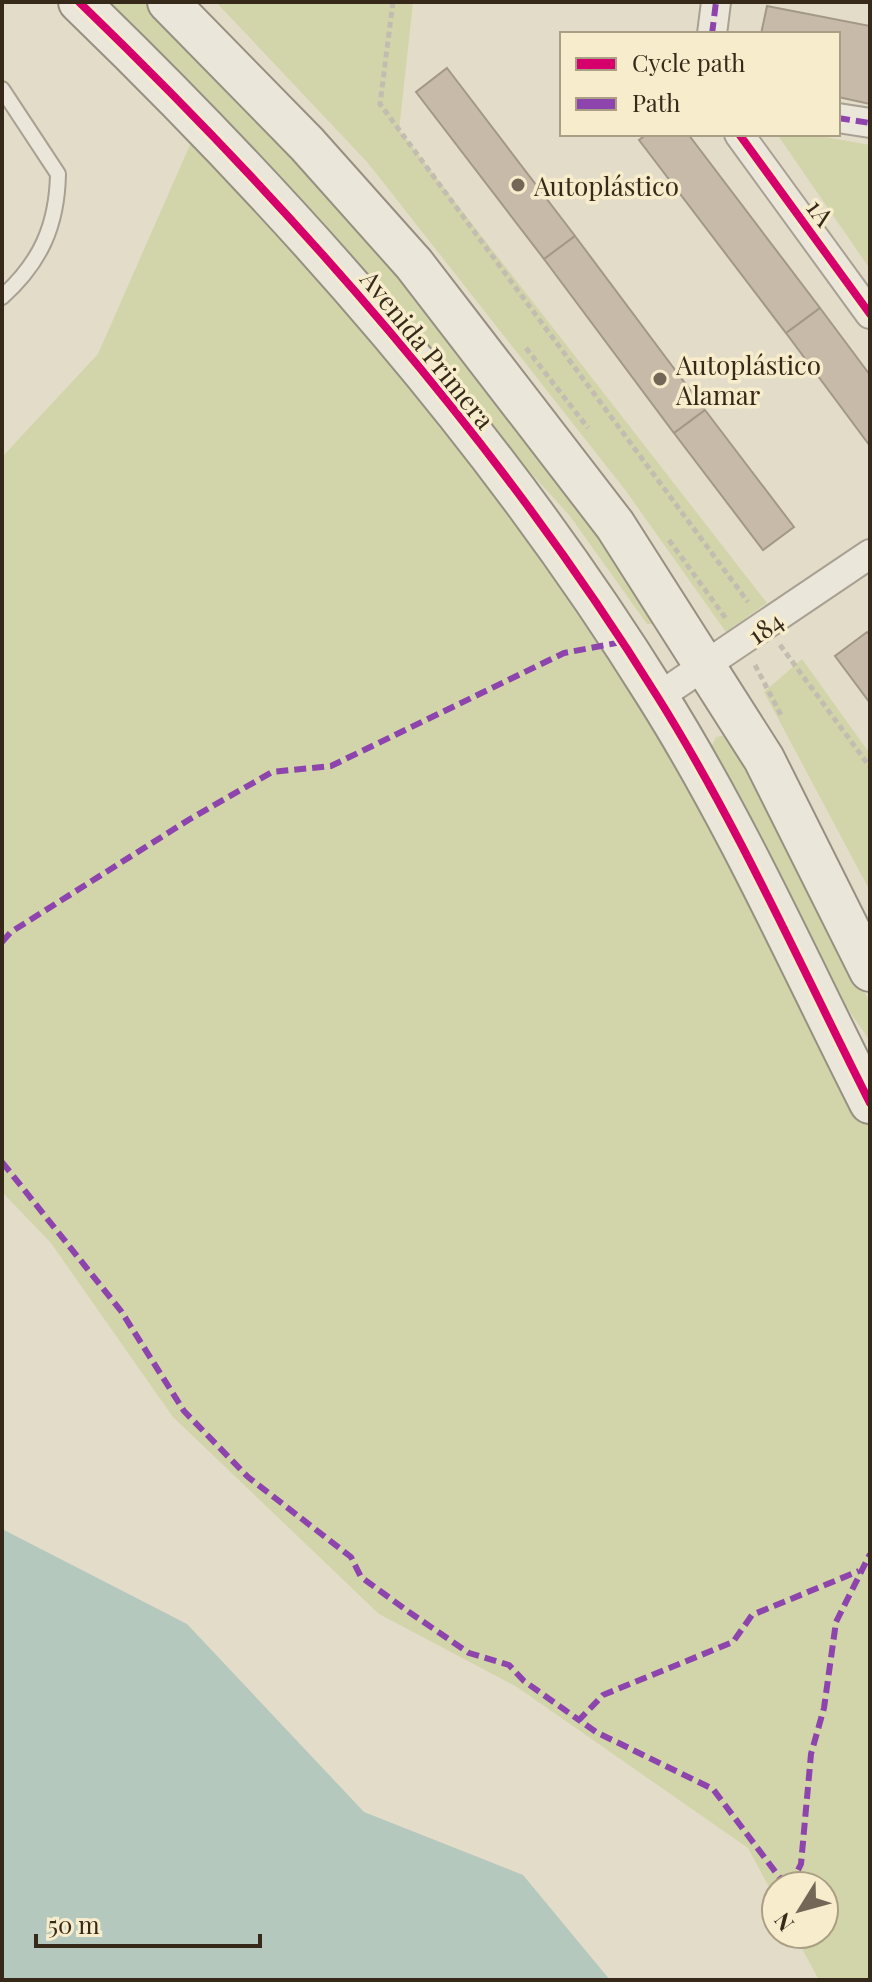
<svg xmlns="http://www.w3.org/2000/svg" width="872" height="1982" font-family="'Playfair Display',serif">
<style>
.green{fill:#d2d4a9}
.water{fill:#b4c8bd}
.building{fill:#c7baa9;stroke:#a39788;stroke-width:2}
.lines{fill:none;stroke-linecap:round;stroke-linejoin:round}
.lane-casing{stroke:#a8a092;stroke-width:18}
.street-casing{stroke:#a8a092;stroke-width:32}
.secondary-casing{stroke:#979082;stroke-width:44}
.path{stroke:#c3bdb1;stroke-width:5;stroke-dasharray:6 4;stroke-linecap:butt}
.lane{stroke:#ebe6da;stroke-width:14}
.street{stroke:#ebe6da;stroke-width:28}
.secondary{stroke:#ebe6da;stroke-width:40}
.quiet{stroke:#8e44ad;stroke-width:6;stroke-dasharray:12 6;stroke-linecap:butt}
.cycleway-casing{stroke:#f7eccb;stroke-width:13}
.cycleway{stroke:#d6006c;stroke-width:8}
.poi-dot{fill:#736857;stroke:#f7eccb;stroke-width:3}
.labels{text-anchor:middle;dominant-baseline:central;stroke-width:7;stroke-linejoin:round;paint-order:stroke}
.poi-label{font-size:26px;fill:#36291a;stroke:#f7eccb;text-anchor:start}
.street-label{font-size:26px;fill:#36291a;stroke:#f7eccb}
</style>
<rect width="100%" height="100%" fill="#e3dcc8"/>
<path class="green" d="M103 2H144C217 74 293 145 359 224 464 350 563 481 656 616L655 624H647L570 516Z
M216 2H413L399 130 767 603 726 632 626 491 368 163Z
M777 134H809L870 145V269Z
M193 138 392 347 663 704 870 1124V1980H819L794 1934H824V1886H776V1900L748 1848 517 1687 379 1614 173 1417 51 1243 2 1192V457L98 354Z
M802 659 870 754V891L764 692Z
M727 735 755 774 870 1003V1041L841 999 710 750 716 737Z"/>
<path class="water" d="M2 1529 187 1624 364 1812 523 1875 610 1980H2Z"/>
<path class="building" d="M767 6 870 26V104L838 97V34H761Z
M447 68 575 236 544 259 416 92Z
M647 134H688L820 308 786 333 639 140Z
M575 236 705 410 674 433 544 259Z
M820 308 870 375V446L786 333Z
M705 410 794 527 763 550 674 433Z
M867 632 870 635V703L835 656Z"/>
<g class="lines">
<defs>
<path id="lane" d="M2 89 58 174C57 225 41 262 2 297"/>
<path id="street" d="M712 34 716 2
M838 118 870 123
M739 134 870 314
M658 697 870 554"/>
<path id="secondary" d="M79 2C296 212 497 439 657 696 738 825 801 967 870 1103
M168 2 307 144 414 264 615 525 764 759 870 971"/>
</defs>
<use href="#lane" class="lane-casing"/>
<use href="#street" class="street-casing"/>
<use href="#secondary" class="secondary-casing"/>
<path class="path" d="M393 2 380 104 748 602
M526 348 588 428
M669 540 727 620
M780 645 870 767
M755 665 782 717"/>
<use href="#lane" class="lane"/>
<use href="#street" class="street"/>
<use href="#secondary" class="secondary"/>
<path class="quiet" d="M712 34 716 2
M838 118 870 123
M2 942 11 932 190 819 272 772 331 766 564 653 622 642
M2 1162 121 1311 184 1411 248 1477 351 1557 361 1577 409 1612 469 1653 509 1665 524 1681 579 1720
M786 1886 713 1789 596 1732 579 1720 603 1695 733 1642 752 1615 859 1571
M790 1886 801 1864 811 1754 824 1708 836 1622 870 1554"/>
<defs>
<path id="cycleway" d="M79 2C296 212 497 439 657 696 738 825 801 967 870 1103
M739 134 870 314"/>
</defs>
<use href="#cycleway" class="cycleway-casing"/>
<use href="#cycleway" class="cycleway"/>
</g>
<g class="poi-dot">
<circle cx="518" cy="185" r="8"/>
<circle cx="660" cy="379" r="8"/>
</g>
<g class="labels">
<g class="poi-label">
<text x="534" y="185">Autoplástico</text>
<text x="676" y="364">Autoplástico<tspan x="676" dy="30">Alamar</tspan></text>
</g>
<g class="street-label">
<text transform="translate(821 212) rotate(54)">1A</text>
<text transform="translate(428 349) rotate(51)">Avenida Primera</text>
<text transform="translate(765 627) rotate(-35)">184</text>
</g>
</g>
<rect width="872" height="1982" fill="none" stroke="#36291a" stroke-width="8"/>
<rect x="560" y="32" width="280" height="104" fill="#f7eccb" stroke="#aa9e84" stroke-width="2"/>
<rect x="576" y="58" width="40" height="12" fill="#d6006c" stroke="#aa9e84" stroke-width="2"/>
<text x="632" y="72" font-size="24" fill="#36291a">Cycle path</text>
<rect x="576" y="98" width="40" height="12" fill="#8e44ad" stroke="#aa9e84" stroke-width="2"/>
<text x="632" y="112" font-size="24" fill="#36291a">Path</text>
<g transform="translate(800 1910) rotate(233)"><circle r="38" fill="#f7eccb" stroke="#aa9e84" stroke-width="2"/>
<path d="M0-6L14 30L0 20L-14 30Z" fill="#736857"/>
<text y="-12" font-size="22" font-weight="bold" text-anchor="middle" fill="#36291a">N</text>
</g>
<path d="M36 1934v12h224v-12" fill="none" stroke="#36291a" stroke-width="4"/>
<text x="48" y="1934" font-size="24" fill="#36291a" stroke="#f7eccb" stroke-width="6" paint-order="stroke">50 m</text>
</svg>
